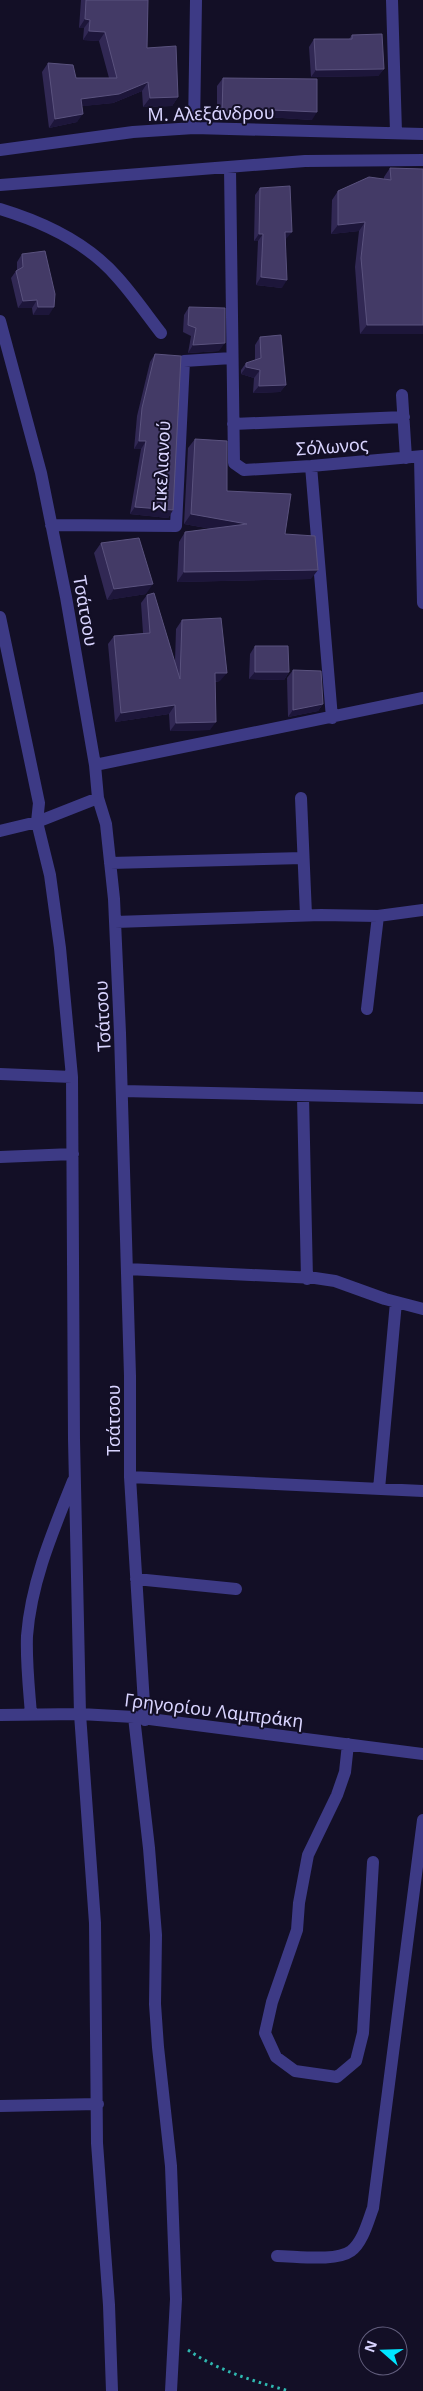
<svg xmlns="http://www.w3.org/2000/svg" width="423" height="2391" font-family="'Noto Sans',sans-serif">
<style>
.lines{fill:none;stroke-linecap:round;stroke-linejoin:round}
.path{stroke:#2fb8b0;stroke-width:3;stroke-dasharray:2.5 4;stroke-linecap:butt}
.minor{stroke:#3d3a85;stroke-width:12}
.wall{fill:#312854}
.shaded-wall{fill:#1d163a}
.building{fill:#433a66;stroke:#5a527e}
.labels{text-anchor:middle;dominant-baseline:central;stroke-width:4;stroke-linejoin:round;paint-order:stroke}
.street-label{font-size:18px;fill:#d9d4ff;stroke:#130f26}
</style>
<rect width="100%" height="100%" fill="#130f26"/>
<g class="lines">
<path class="path" d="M188 2350C219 2371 253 2381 289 2391"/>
<path class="minor" d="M392 0 396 132
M194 128 196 0
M0 150 133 132 194 128 423 134
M230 168 234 463 244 470 311 466 423 456
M0 185 305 161 423 160
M0 209C43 222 89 244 118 278 134 296 147 315 161 333
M0 321 41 473 66 597 95 765 98 798 106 824 114 899 120 1033 130 1376V1477L145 1720
M402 395 406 458
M233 424 404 417
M420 457 423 603
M311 466 332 718
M51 525 176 526 184 361 232 358
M0 617 39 803 37 822 50 875 60 948 72 1077 74 1439 80 1714 95 1923 97 2143 109 2305 112 2391
M95 765 423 698
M301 798 306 915
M0 831 37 822 98 798
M110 863 303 858
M115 922 321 915 378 916 423 910
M367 1009 378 916
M0 1074 72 1077
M122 1091 423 1098
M303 1096 307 1279
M0 1157 73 1154
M127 1269 315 1278 335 1281 385 1299 423 1309
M130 1477 423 1491
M379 1489 396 1302
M136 1579 236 1589
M31 1714C29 1688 26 1662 27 1636 31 1582 53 1531 73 1481
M0 1715 80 1714 134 1717 423 1754
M134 1717 149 1848 156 1935 155 2004 158 2047 171 2166 176 2299 171 2391
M348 1744 345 1772 337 1795 308 1855 299 1903 297 1930 272 2002 265 2033 276 2057 295 2071 337 2077 356 2061 363 2033 373 1862
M0 2106 98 2104
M277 2256C296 2256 336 2262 351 2251 363 2242 368 2221 373 2208L423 1820"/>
</g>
<path class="wall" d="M81 0H148L147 48 178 97 172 106 143 107 142 91 113 103 82 106 77 122 49 128 42 72 48 63 76 78H109L99 41 83 40 84 28H79Z
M352 35 384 69 378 76 311 77 309 47 314 39H349Z
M223 78 312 120 267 117 266 119 217 120V86Z
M390 168 423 169V334H360L355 267 359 231 331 234 332 200 338 191 384 179V177Z
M260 188 286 239 282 288 256 285 258 241H254L255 195Z
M22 254 49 315H33L32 308H18L11 278 16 271 17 270V262Z
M189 307 219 351 188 353 191 336 183 332 184 315Z
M260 337 286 385 280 392 253 393 254 378 241 374V370L246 363 255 360V345Z
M155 354 173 510 168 518 130 514 141 449H134L137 416 150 362Z
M195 439 227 491 285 534 311 579 177 582 179 542 185 532 212 529 184 524 188 448Z
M101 543 146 594 107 600 94 553Z
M147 595 175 662 176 629 182 620 220 681 215 682 210 730 170 731 169 714 115 722 108 644 114 636 143 633 141 603Z
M255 646 289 672 284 680 249 679 250 654Z
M293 670 323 704 318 711 288 717 287 678Z"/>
<path class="shaded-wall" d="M85 19 90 20 84 28H79Z
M89 31 105 32 99 41 83 40Z
M384 69 378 76 311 77 316 70Z
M148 82 142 91 113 103 75 107 81 99Z
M178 97 172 106 143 107 150 98Z
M272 110 317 112 312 120 267 117 266 119 217 120 222 113Z
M83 114 77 122 49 128 55 119Z
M365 222 359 231 331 234 338 225Z
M285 232H292L286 239 280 240Z
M259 234H263L258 241H254Z
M261 277 287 280 282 288 256 285Z
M37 300 32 308H18L23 301Z
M38 307H54L49 315H33Z
M367 325H423V334H360Z
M225 343 219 351 188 353 193 345Z
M246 367 260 370 254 378 241 374Z
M286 385 280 392 253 393 259 386Z
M139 441H146L141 449H134Z
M135 507 173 510 168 518 130 514Z
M191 514 247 524 240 534 184 524Z
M318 570 311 579 177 582 184 572Z
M153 584 146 594 107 600 114 589Z
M255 672H289L284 680 249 679Z
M215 673H227L220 681 209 682Z
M323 704 318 711 288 717 293 710Z
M175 705 169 714 115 722 121 713Z
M216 722 210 730 170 731 176 723Z"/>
<path class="building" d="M86 0H148L147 48 176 46 178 97 150 98 148 82 119 94 81 99 83 114 55 119 48 63 73 65 76 78H117L105 32 89 31 90 20 85 19Z
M382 34 384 69 316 70 314 39H352V35Z
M223 78 317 79V112L272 110V112L222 113Z
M390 168 423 169V325H367L361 258 365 222 338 225V191L369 177 391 180Z
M290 186 292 232H285L287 280 261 277 263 234H259L260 188Z
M45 251 55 294 54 307H38L37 300 23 301 16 271 23 267 22 254Z
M189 307 225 308V343L193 345 196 328 188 325Z
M281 335 286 385 259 386 260 370 246 367V363L261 358 260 337Z
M155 354 181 356 173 510 135 507 146 441H139L142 408Z
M195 439 227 441V491L291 494 285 534 315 536 318 570 184 572 185 532 247 524 191 514Z
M139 538 153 584 114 589 101 543Z
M154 593 180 679 182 620 221 618 227 673H215L216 722 176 723 175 705 121 713 114 636 150 633 147 595Z
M255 646H288L289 672H255Z
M293 670 321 671 323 704 293 710Z"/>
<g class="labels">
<g class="street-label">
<text transform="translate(211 113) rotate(-1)">Μ. Αλεξάνδρου</text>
<text transform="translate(332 446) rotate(-4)">Σόλωνος</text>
<text transform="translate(161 466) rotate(-87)">Σικελιανού</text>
<text transform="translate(86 611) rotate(80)">Τσάτσου</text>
<text transform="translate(102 1016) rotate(-93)">Τσάτσου</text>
<text transform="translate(113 1420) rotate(-90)">Τσάτσου</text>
<text transform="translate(214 1710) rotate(7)">Γρηγορίου Λαμπράκη</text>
</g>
</g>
<g transform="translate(383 2351) rotate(290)"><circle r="24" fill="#130f26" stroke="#625e7d"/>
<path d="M0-4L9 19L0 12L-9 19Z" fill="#00e5ff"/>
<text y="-8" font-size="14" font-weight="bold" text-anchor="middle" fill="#d9d4ff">N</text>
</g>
</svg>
